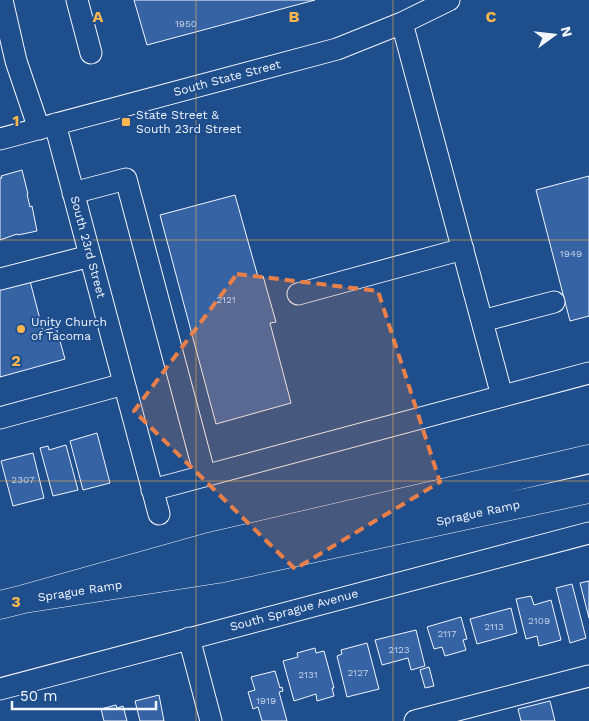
<svg xmlns="http://www.w3.org/2000/svg" width="589" height="721" font-family="'Work Sans',sans-serif">
<style>
.building{fill:#3563a3;stroke:#f2f6ff}
.lines{fill:none;stroke-linecap:round;stroke-linejoin:round}
.minor-casing{stroke:#f2f6ff;stroke-width:23}
.highway-casing{stroke:#f2f6ff;stroke-width:29}
.minor{stroke:#1f4e8c;stroke-width:21}
.highway{stroke:#1f4e8c;stroke-width:28}
.marked{fill:#ea8049;fill-opacity:0.2;stroke:#ea8049;stroke-width:4;stroke-dasharray:10 6;stroke-linejoin:round}
.grid{fill:none;stroke:#ffb74d;stroke-width:1;stroke-opacity:0.55}
.poi-dot{fill:#ffb74d;stroke:#1f4e8c;stroke-width:2}
.labels{text-anchor:middle;dominant-baseline:central;stroke-width:4;stroke-linejoin:round;paint-order:stroke}
.number-label{font-size:10px;fill:#c3d1e8}
.street-label{font-size:12px;fill:#f2f6ff;stroke:#1f4e8c}
.poi-label{font-size:12px;fill:#f2f6ff;stroke:#1f4e8c;text-anchor:start}
.grid-label{font-size:16px;text-anchor:middle;font-weight:bold;fill:#ffb74d;stroke:#1f4e8c;stroke-width:4;stroke-linejoin:round;paint-order:stroke}
</style>
<rect width="100%" height="100%" fill="#1f4e8c"/>
<path class="building" d="M134 0H315L147 45Z
M22 170 28 194H27L30 207 32 206 37 231 18 235 17 234 0 240V178H2L1 176Z
M589 176V316L570 321 536 190Z
M235 195 258 277 263 276 276 322 270 323 291 403 216 424 160 215Z
M30 281 43 331 56 327 65 359 0 377V289Z
M97 433 110 483 83 490 70 441Z
M66 445 78 490 53 496 40 448 48 446 49 450Z
M33 453 44 498 13 506 1 461Z
M589 581V618L580 583Z
M572 584 586 638 570 643 556 588Z
M531 596 534 605 551 600 561 640 539 646 537 636 526 639 516 599Z
M511 608 517 633 477 644 470 619Z
M461 617 467 639 463 640 466 650 445 656 442 647 434 649 427 627Z
M416 630 425 666 411 670 408 658 382 665 375 640Z
M367 643 379 689 347 697 337 656 342 654 341 650Z
M315 648 316 653 324 651 334 688H332L334 696 317 701 316 694 294 701 283 661 298 657 297 653Z
M429 667 434 686 425 688 420 670Z
M275 671 280 688 282 687 283 691 279 692 287 721H262L258 707 253 709 248 692 255 690 251 677Z
M159 695 164 721H140L135 701Z
M550 701 555 721H521L518 709Z
M116 705 117 708 123 706 127 721H104L101 709Z"/>
<g class="lines">
<defs>
<path id="minor" d="M2 0 16 61 39 129
M77 0 91 53
M402 23 502 396
M55 124 159 514
M0 139 337 49 402 23 449 0
M73 193 126 179 205 476
M0 279 90 256
M298 294 463 249
M482 321 554 302
M0 418 124 384
M152 490 589 373
M189 638 211 721
M0 689 589 533
M415 721 589 676"/>
<path id="highway" d="M589 459 209 547 24 599 218 569 589 489
M0 605 24 599"/>
</defs>
<use href="#minor" class="minor-casing"/>
<use href="#highway" class="highway-casing"/>
<use href="#minor" class="minor"/>
<use href="#highway" class="highway"/>
</g>
<path class="marked" d="M237 274 378 291 440 482 295 569 134 411Z"/>
<path class="grid" d="M196 0V721M393 0V721M0 240H589M0 481H589"/>
<g class="poi-dot">
<rect x="121" y="117" width="10" height="10" rx="2.5"/>
<circle cx="21" cy="329" r="5"/>
</g>
<g class="labels">
<g class="number-label">
<text x="186" y="23">1950</text>
<text x="571" y="253">1949</text>
<text x="226" y="299">2121</text>
<text x="23" y="479">2307</text>
<text x="539" y="620">2109</text>
<text x="494" y="626">2113</text>
<text x="447" y="633">2117</text>
<text x="399" y="649">2123</text>
<text x="358" y="672">2127</text>
<text x="308" y="674">2131</text>
<text x="266" y="700">1919</text>
</g>
<g class="street-label">
<text transform="translate(227 78) rotate(-15)">South State Street</text>
<text transform="translate(88 247) rotate(75)">South 23rd Street</text>
<text transform="translate(478 513) rotate(-12)">Sprague Ramp</text>
<text transform="translate(80 591) rotate(-9)">Sprague Ramp</text>
<text transform="translate(294 610) rotate(-15)">South Sprague Avenue</text>
</g>
<g class="poi-label">
<text x="136" y="115">State Street &amp;<tspan x="136" dy="14">South 23rd Street</tspan></text>
<text x="31" y="322">Unity Church<tspan x="31" dy="14">of Tacoma</tspan></text>
</g>
</g>
<g class="grid-label">
<text x="98" y="22">A</text>
<text x="294" y="22">B</text>
<text x="491" y="22">C</text>
<text x="16" y="126">1</text>
<text x="16" y="366">2</text>
<text x="16" y="607">3</text>
</g>
<g transform="translate(554 35) rotate(75)" stroke="#1f4e8c" stroke-width="4" paint-order="stroke">
<path d="M0-4L9 19L0 12L-9 19Z" fill="#f2f6ff"/>
<text y="-8" font-size="14" font-weight="bold" text-anchor="middle" fill="#f2f6ff">N</text>
</g>
<path d="M12 701v8h144v-8" fill="none" stroke="#f2f6ff" stroke-width="2.5"/>
<text x="20" y="701" font-size="15" fill="#f2f6ff" stroke="#1f4e8c" stroke-width="4" paint-order="stroke">50 m</text>
</svg>
